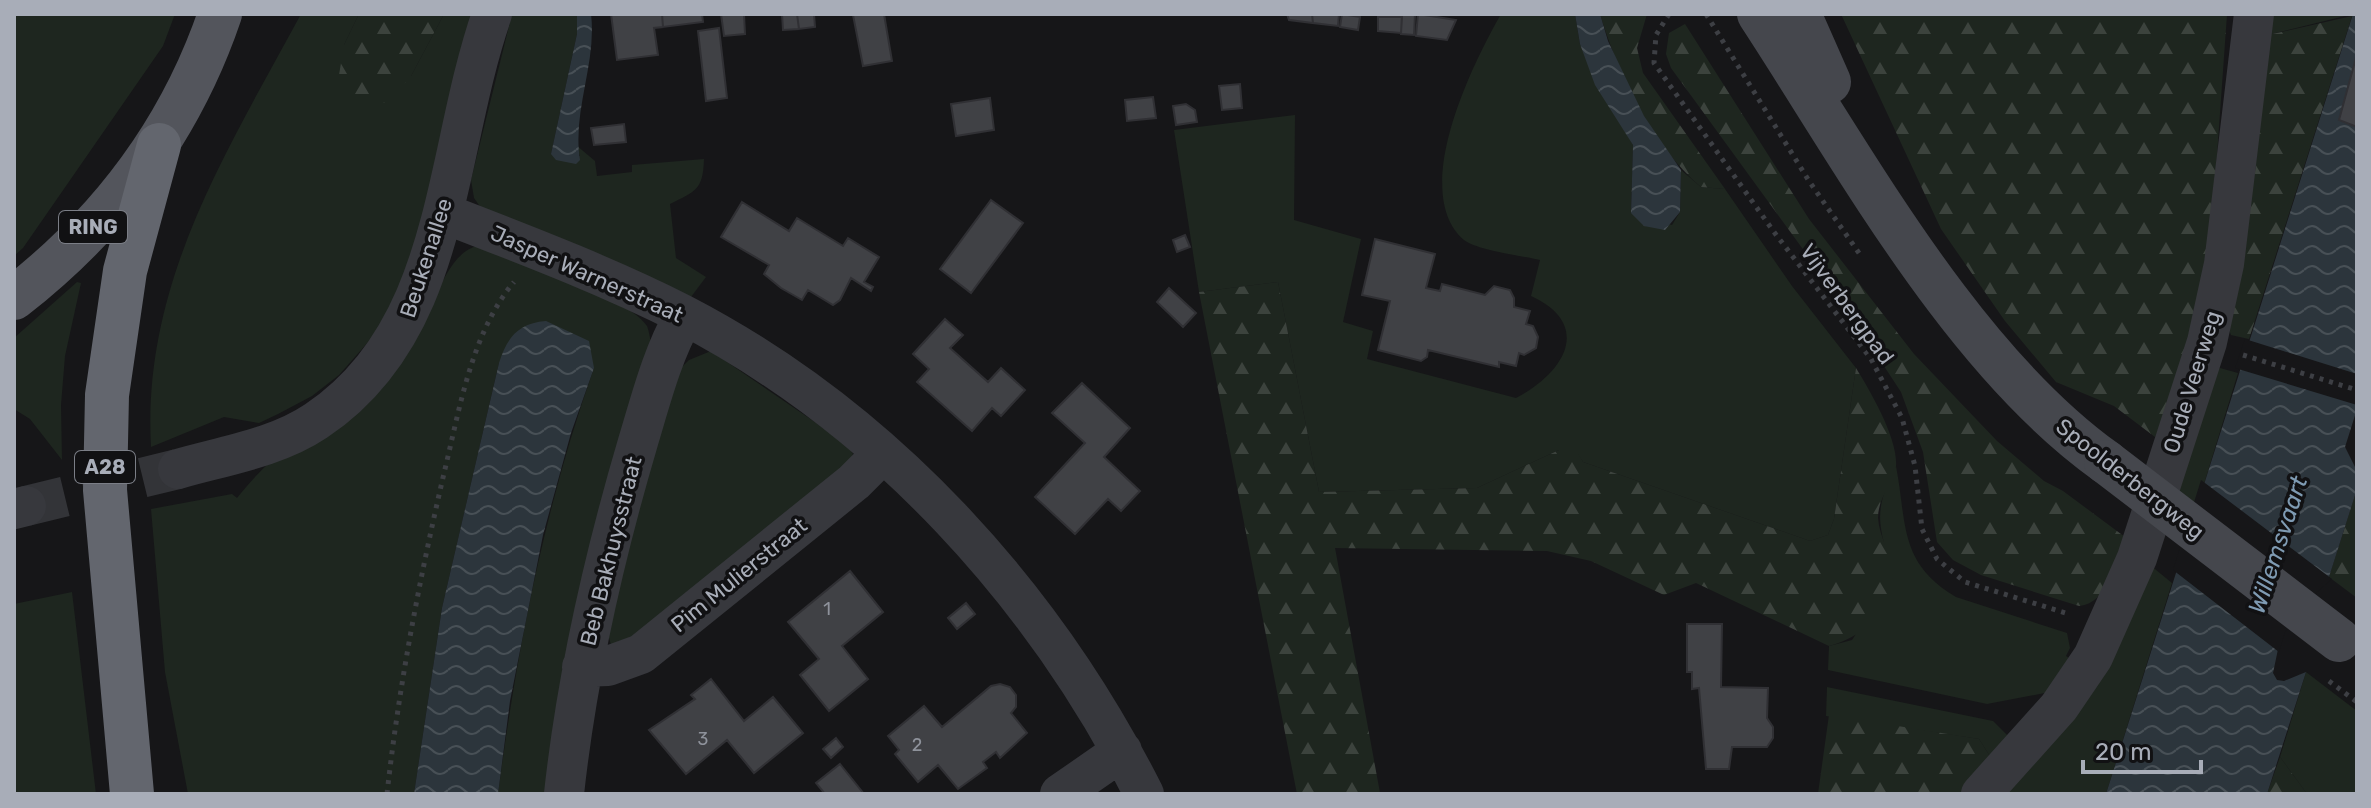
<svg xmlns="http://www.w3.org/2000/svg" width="2371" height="808" font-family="Rubik,sans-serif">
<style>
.green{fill:#1e261f}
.forest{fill:url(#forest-firs)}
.water{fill:url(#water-waves)}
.pier{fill:#161618}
.building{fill:#404145;stroke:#303034;stroke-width:2}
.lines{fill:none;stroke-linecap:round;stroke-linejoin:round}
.minor-tunnel{stroke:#333438;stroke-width:40;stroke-dasharray:40 20;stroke-linecap:butt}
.path{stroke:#3d3f44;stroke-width:5;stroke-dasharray:4 6;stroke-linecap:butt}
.minor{stroke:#37383d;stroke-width:40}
.secondary{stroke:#45474d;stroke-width:44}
.primary{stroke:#53555c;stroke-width:44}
.motorway{stroke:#63666e;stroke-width:44}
.secondary-bridge{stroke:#45474d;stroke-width:44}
.labels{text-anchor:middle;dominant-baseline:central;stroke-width:7;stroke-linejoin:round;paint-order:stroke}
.number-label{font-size:18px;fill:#8e929b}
.shield{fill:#111113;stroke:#7b7e86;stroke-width:2}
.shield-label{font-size:20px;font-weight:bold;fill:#a8adb8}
.street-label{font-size:22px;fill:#a8adb8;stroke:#111113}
.water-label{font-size:24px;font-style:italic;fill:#7f9bb3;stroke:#111113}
</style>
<defs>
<pattern id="forest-firs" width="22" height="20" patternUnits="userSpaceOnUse" patternTransform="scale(2)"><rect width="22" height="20" fill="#1e261f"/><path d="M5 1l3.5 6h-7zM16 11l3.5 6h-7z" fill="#3c433d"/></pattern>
<pattern id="water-waves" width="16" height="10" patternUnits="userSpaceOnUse" patternTransform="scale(2)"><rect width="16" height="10" fill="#2c353c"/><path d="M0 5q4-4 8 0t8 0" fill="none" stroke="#485056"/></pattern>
</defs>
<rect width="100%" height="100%" fill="#161618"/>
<path class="green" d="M14 14H175L163 46 23 248 14 256Z
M301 14H359L344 45 411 76 444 14H474L415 257 384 324 339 375 312 396 278 414 259 423 224 417 151 447C142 283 226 153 301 14Z
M512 14H577V34L551 154 580 156 576 145 595 161 597 176 632 172V165L704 159C703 190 696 191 670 204L676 258 706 277 691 297 481 208 474 198 471 180Z
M1501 14H1575L1580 44 1633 145 1631 213 1672 225 1680 212 1681 170 1701 187 1725 189 1792 286 1856 368 1834 519 1828 535 1810 541 1583 462 1575 450H1559L1477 488 1319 492 1278 282 1199 292 1174 130 1295 115 1294 220 1361 239 1343 322 1373 331 1367 359 1516 398C1564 373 1594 325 1531 296L1540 260C1523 256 1476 250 1464 240 1409 192 1472 65 1501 14Z
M2270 14H2353L2268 35Z
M477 246C511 258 631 298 647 326 649 331 650 338 651 344L548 794H498C517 649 545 506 594 368L499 363 442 608 414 794H188L165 672 151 509 232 494 237 498C272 453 312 428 357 394 371 383 390 373 402 360 429 331 440 255 477 246Z
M77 282 81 283 65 356 61 405 62 460 30 419 14 409V338Z
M711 351 847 444 853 454 844 474 635 646 611 645 605 624 673 376 689 360Z
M2220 368 2238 373 2185 546 2160 530 2213 372Z
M1896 466C1907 522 1898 563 1956 597L2067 633 2070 648 2066 656 2072 660 2050 692 1987 704 1828 670 1829 646 1852 640 1893 578C1881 527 1870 516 1896 466Z
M2150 565 2172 583 2106 794H2005Z
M72 592 96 794H14V604Z
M2306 672 2357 711V794H2307L2280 757Z
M1827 687 1993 721 2010 738 1991 758 1979 739 1826 716Z"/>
<path class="forest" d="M359 14H444L411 76 388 103 359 101 338 81 344 45Z
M1600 14H1647L1637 48 1643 73 1725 189 1701 187C1651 144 1619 76 1600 14Z
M1841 14H2227L2209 267 2187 358 2155 437 2114 406 2056 382 2005 321 1941 229Z
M2352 16 2249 339 2231 335 2227 323 2255 172 2268 35Z
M1685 24 1809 219 1914 354 1997 441 2044 481 2063 491 2125 537C2116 561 2109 603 2079 606L1981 575 1953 560 1937 542 1923 452 1901 392 1848 311 1671 68 1666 54 1669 33Z
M1278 282 1319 492 1477 488 1559 450H1576L1583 462 1810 541 1828 535 1834 519 1856 368C1870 391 1898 438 1896 466 1894 483 1878 496 1878 518 1879 538 1894 558 1893 578 1890 614 1860 638 1829 646L1696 583 1664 595 1591 561 1547 551 1335 548 1380 793 1385 794H1297L1199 292Z
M2357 489V598L2329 577Z
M1829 715 1979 739 1991 758 1960 794H1818Z
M2280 757 2307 794H2267Z"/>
<path class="water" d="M577 14H591C597 63 572 111 580 160L576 164 556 160 551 154 577 34Z
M1575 14H1600L1608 41 1644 116 1681 170 1680 212 1665 230 1644 226 1631 213 1633 145 1595 85 1580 44Z
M2353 14H2357V409L2345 447 2357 471V489L2329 577 2282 630 2273 673 2277 680 2284 681 2306 672 2267 794H2106Z
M546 321 589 341 594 368 571 433 543 535 510 701 498 794H414L442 608 499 363C507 338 518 323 546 321Z"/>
<path class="pier" d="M2245 339 2357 374V405L2235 368Z
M2201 480 2332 579 2317 592 2285 632 2279 652 2173 570Z"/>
<path class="building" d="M611 14H662L663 27 654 28 658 55 617 60Z
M662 14H702L703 22 663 27Z
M721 14H744L745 34 724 36Z
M782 14H797L799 29 783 30Z
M797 14H814L815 27 799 29Z
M884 14 892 61 863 66 853 15Z
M1287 14H1312L1313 23 1289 20Z
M1312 14H1339L1338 26 1313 23Z
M1342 14 1360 17 1358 30 1340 27Z
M1402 14H1415L1414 35 1401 34Z
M1418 14 1456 20 1447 40 1416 36Z
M1378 17H1402L1401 33 1378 31Z
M719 28 727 98 706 101 698 31Z
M2357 54V127L2339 120Z
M1240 84 1242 108 1222 110 1219 86Z
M1153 97 1156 118 1127 121 1125 100Z
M990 98 994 130 956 136 951 104Z
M1186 104 1195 110 1197 122 1176 125 1173 106Z
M624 124 626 142 594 145 591 128Z
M991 200 1023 223 971 293 940 269Z
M742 202 789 231 797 218 843 246 848 238 879 257 864 282 873 287 871 291 851 278 840 300 833 305 808 290 802 300 781 288 764 274 769 265 721 237Z
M1185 235 1190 247 1177 252 1173 240Z
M1375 239 1435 254 1426 288 1440 291 1442 284 1485 295 1494 286 1510 290 1514 298V307L1530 311 1526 324 1533 326 1538 337 1536 348 1524 355 1519 353 1516 366 1499 362V367L1428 350 1427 357 1421 361 1378 350 1390 301 1362 295Z
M1169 288 1196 313 1183 327 1157 302Z
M945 319 963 335 950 348 988 382 1001 368 1025 390 1001 416 992 408 972 431 917 382 929 369 913 354Z
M1082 383 1130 428 1104 457 1140 491 1121 511 1108 499 1075 534 1035 497 1085 443 1052 413Z
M850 571 883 612 842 646 868 679 829 711 800 675 819 659 788 622Z
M966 603 975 614 957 629 948 618Z
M1687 624H1722L1721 687 1768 688 1767 718 1773 727V738L1767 747H1732L1729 769H1706L1699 688 1692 689V672H1687Z
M711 679 744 721 773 697 803 733 754 773 727 740 686 774 649 730 695 699 691 695Z
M1000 684 1010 687 1016 695V707L1011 713 1027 733 1000 758 996 752 983 762 987 768 958 789 938 765 918 782 895 754 899 750 888 736 924 706 942 727 991 686Z
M836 738 843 747 831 758 823 749Z
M840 764 864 794H825L816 783Z"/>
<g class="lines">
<path class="minor-tunnel" d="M26 506 178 469"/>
<path class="path" d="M1669 14 1656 35 1654 63 1774 232 1871 359 1902 418 1915 466 1922 529 1937 559 1965 582 2069 614
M1706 14 1809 181 1861 256
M2243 355 2357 390
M2329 681 2357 702
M387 794C399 685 420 576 445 469 460 407 472 332 514 282"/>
<path class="minor" d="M443 213C523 244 605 275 682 314 883 418 1043 594 1144 794
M178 469C223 456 276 448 316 421 452 330 443 154 492 14
M14 509 26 506
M582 667 608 666 641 654 854 482 882 454
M564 794C577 674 604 557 638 442 651 399 662 355 684 316
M1060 794 1122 751
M1981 794 2059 707 2093 657 2137 558 2207 342 2224 264 2254 14"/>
<path class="secondary" d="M1759 14C1856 162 1962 359 2106 462
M1799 14 1829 82"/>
<path class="primary" d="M14 298C109 224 181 129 220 14"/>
<path class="motorway" d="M132 794 105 490 107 395 125 271 159 145"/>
<path class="secondary-bridge" d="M2106 462 2339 640"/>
</g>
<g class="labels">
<g class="number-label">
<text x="827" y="609">1</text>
<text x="703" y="739">3</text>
<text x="917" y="745">2</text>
</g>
<g class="shield">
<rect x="59" y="211" width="68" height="32" rx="6"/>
<rect x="75" y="451" width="60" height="32" rx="6"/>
</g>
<g class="shield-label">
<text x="93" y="227">RING</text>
<text x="105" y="467">A28</text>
</g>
<g class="street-label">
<text transform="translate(426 258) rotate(-72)">Beukenallee</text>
<text transform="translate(587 274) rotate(24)">Jasper Warnerstraat</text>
<text transform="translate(1847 304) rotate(54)">Vijverbergpad</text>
<text transform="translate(2192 382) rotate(-73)">Oude Veerweg</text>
<text transform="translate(2130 479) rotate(38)">Spoolderbergweg</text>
<text transform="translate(611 551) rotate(-76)">Beb Bakhuysstraat</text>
<text transform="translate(739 575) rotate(-39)">Pim Mulierstraat</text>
</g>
<g class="water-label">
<text transform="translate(2278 545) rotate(-72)">Willemsvaart</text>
</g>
</g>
<rect width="2371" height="808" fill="none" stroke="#a8adb8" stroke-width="32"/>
<path d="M2083 760v12h118v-12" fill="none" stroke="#a8adb8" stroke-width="4"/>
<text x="2095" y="760" font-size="24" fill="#a8adb8" stroke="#111113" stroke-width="6" paint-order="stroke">20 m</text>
</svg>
